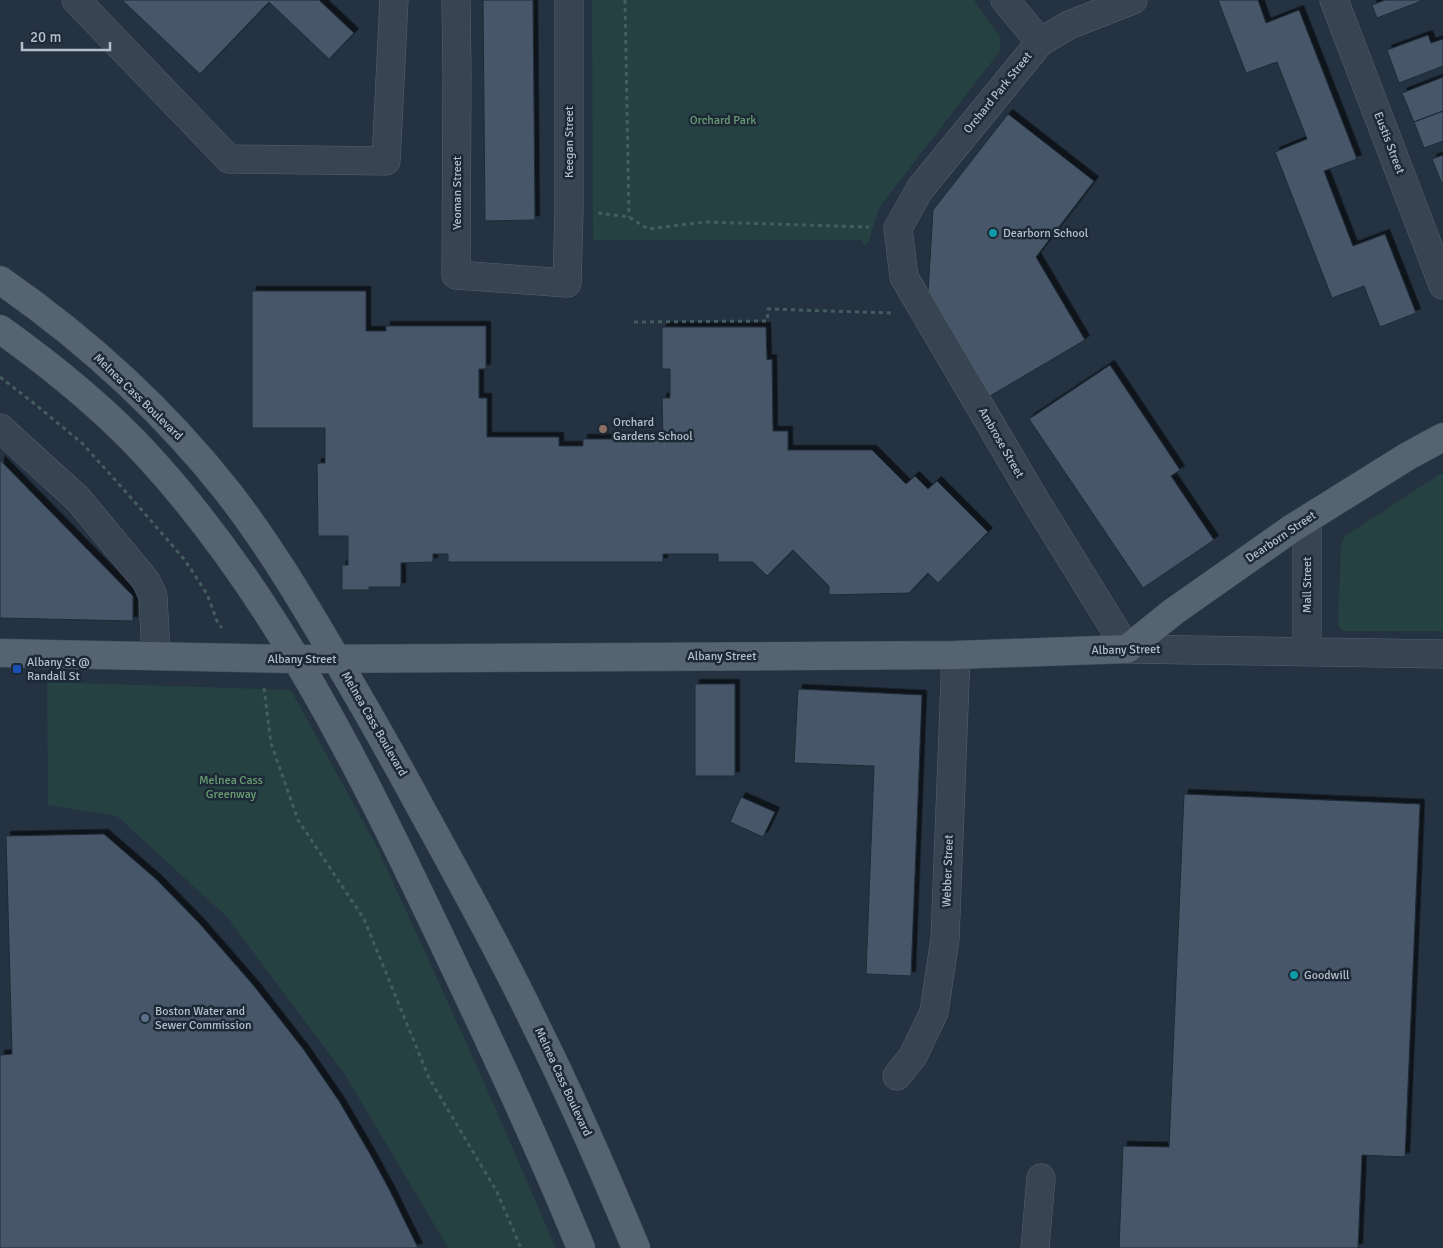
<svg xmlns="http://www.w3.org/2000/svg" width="1443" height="1248" font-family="Signika,sans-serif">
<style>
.green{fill:#264142}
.building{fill:#475668;stroke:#1f2b38;filter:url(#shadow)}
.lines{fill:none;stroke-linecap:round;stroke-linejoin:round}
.minor-casing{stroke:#56626e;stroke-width:29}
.major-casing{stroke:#424d5a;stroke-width:29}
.path{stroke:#445d5f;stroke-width:3;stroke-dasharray:4 4;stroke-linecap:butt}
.minor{stroke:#384451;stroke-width:28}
.major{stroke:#566371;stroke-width:28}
.culture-dot{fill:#0f9aa8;stroke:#1d2936;stroke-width:2}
.education-dot{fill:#8d6e63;stroke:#1d2936;stroke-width:2}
.transit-dot{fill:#1a4fb4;stroke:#1d2936;stroke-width:2}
.service-dot{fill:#5c6f8a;stroke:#1d2936;stroke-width:2}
.labels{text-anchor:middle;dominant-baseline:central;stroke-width:5;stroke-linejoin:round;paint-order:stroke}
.street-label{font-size:12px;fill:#b5bfcb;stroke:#1d2936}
.park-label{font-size:12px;fill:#6a9e73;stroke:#1d2936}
.poi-label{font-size:12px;fill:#b5bfcb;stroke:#1d2936;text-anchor:start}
</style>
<defs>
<filter id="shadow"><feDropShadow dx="4.5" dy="-4.5" stdDeviation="0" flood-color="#0009"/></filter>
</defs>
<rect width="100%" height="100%" fill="#243241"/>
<path class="green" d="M592 0H974L1000 37V51L879 208 869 241 865 246 861 240H593Z
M1440 474H1443V631H1343L1338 626 1341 544 1345 536Z
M47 682 291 690 376 845 476 1064 556 1248H448L346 1076 228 918 117 816 48 805Z"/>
<path class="building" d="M122 0H319L354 33 329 59 269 2 200 74Z
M483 0H533L535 220 485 221Z
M1218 0H1258L1266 23 1299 10 1357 159 1324 171 1353 246 1385 234 1416 313 1380 327 1364 286 1332 298 1275 152 1307 139 1277 62 1246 73Z
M1385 0H1424L1377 18 1372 5Z
M1428 35 1431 43 1443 39V66L1399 83 1387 50Z
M1443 77V111L1414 122 1402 93Z
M1443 111V141L1424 148 1414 122Z
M1008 114 1094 181 1036 257 1085 340 990 396 928 292 933 210Z
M1443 155V183L1442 184 1432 159Z
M252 291H366V331H386V326H486V369H479V398H487V437H559V446H583V439H663L662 398H670V369H662V327H766L767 360 772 359 773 431H788V450H872L906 484 915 476 928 489 937 481 988 532 938 583 928 573 909 593 829 595V586L793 550 767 576 753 562H718V554H663V562H448V554H433V562L401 563V587H369V590H342V565H348V536H318L317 463H325V428H252Z
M1110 365 1180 470 1171 476 1214 540 1143 588 1029 419Z
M0 460 133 596V621L0 618Z
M695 684H735V776H695Z
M798 689 922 695 911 976 866 974 874 766 794 763Z
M1184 794 1420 804 1405 1157 1362 1155 1358 1248H1119L1123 1146 1169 1147Z
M741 797 775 812 763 837 730 822Z
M104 834 157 880 200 924 254 986 304 1050 339 1101 370 1154 390 1191 418 1248H0V1055L12 1054 6 836Z"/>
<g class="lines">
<defs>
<path id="minor" d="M76 0 229 159 386 161 394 0
M456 0 457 73 456 275 567 283 569 211V0
M1005 0 1040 42
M1133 0 1069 25 1040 42 920 189 898 228 904 277 1035 500 1127 649 1443 654
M1334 0 1443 285
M0 428 78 499 146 581 153 596 156 655
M1307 652V519
M897 1076 913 1056 934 1012 945 939 956 655
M1035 1248 1041 1178"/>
<path id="major" d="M0 280C85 339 164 411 228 492 269 545 303 602 337 660 367 711 396 762 424 814 463 885 502 955 537 1028 573 1100 605 1174 636 1248
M0 329C53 367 103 407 147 455 273 592 358 764 437 930 487 1035 537 1141 581 1248
M0 653 296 659 956 655 1127 649 1173 612 1291 529 1408 456 1443 437"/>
</defs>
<use href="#minor" class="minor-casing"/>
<use href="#major" class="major-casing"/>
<path class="path" d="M625 0 629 217
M598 213 629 217 648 229 705 222 869 227
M634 322 767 321 768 309 892 313
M0 377 36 405 83 444 133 500 184 559 196 577 207 594 217 621 222 628
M264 688 271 743 298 820 364 919 429 1078 497 1192 521 1248"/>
<use href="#minor" class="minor"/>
<use href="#major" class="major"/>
</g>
<g class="culture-dot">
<circle cx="993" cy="233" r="5"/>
<circle cx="1294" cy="975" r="5"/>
</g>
<circle class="education-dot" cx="603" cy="429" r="5"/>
<rect class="transit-dot" x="12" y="664" width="10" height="10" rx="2.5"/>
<circle class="service-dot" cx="145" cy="1018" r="5"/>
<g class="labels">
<g class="street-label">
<text transform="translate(998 93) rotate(-51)">Orchard Park Street</text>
<text transform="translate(569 142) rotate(-90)">Keegan Street</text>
<text transform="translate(1389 143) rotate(69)">Eustis Street</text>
<text transform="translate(457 193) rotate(-90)">Yeoman Street</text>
<text transform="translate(138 397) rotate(44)">Melnea Cass Boulevard</text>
<text transform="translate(1001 443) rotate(60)">Ambrose Street</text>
<text transform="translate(1281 537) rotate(-34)">Dearborn Street</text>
<text transform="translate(1307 585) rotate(-90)">Mall Street</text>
<text transform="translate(1126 650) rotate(-1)">Albany Street</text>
<text x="722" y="656">Albany Street</text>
<text x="302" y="659">Albany Street</text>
<text transform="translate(374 724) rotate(60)">Melnea Cass Boulevard</text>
<text transform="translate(948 871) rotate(-88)">Webber Street</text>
<text transform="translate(563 1082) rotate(65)">Melnea Cass Boulevard</text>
</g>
<g class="park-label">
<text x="723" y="120">Orchard Park</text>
<text x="231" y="780">Melnea Cass<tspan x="231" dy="14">Greenway</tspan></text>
</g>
<g class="poi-label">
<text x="1003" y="233">Dearborn School</text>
<text x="613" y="422">Orchard<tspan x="613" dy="14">Gardens School</tspan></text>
<text x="27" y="662">Albany St @<tspan x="27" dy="14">Randall St</tspan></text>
<text x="1304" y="975">Goodwill</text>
<text x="155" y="1011">Boston Water and<tspan x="155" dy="14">Sewer Commission</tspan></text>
</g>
</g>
<path d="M22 42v8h88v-8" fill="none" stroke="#b5bfcb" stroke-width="2.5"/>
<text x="30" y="42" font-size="15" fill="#b5bfcb" stroke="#1d2936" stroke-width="4" paint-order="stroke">20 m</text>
</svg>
